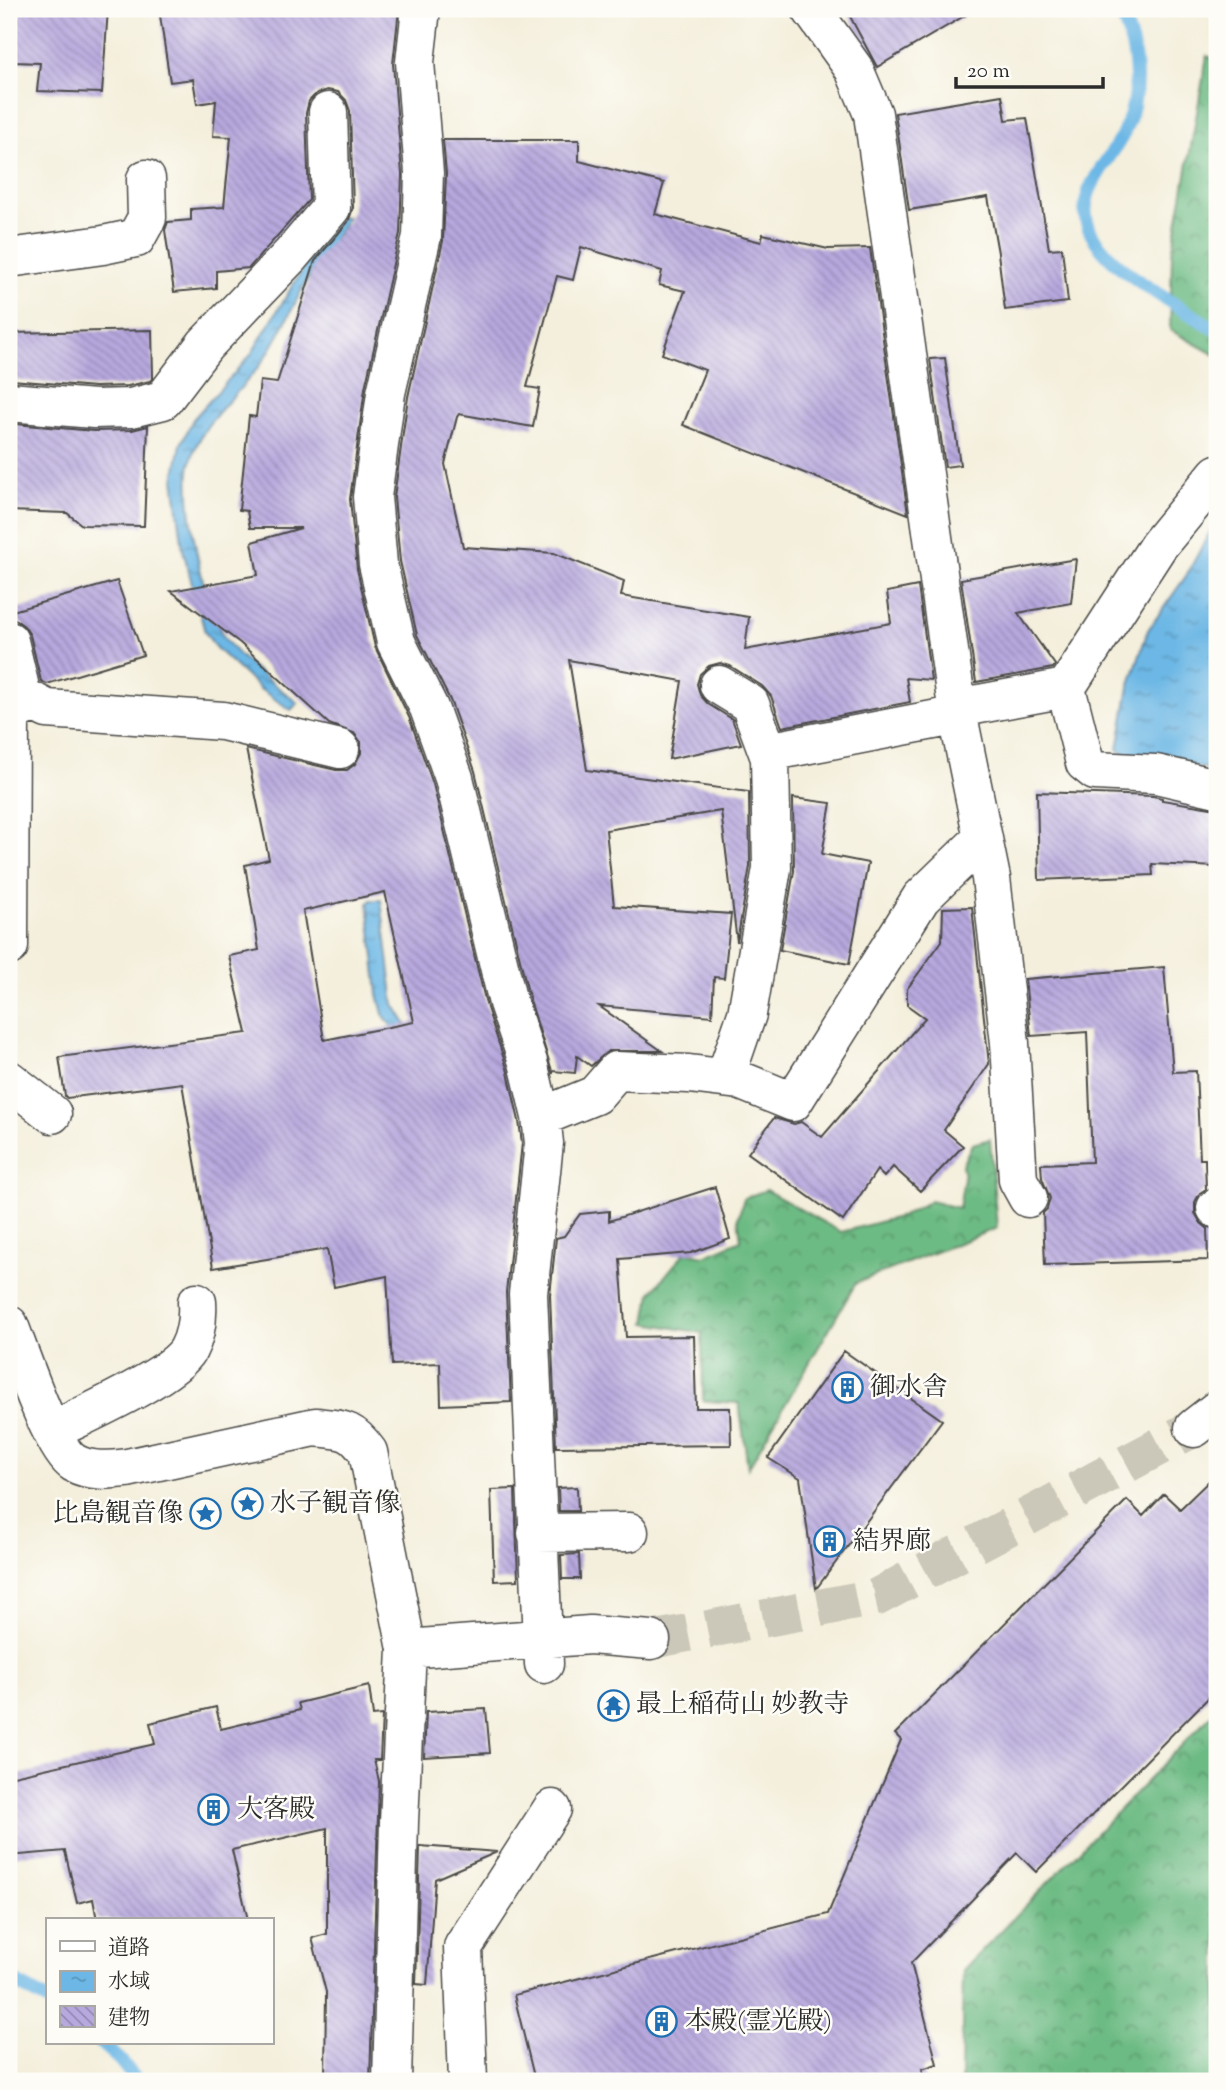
<svg xmlns="http://www.w3.org/2000/svg" width="1226" height="2090" font-family="'Sorts Mill Goudy','Noto Serif JP',serif">
<style>
.forest{fill:url(#forest-crowns);stroke:#4c7358;stroke-width:2}
.water{fill:url(#water-ripples);stroke:#4c7188;stroke-width:2}
.lines{fill:none;stroke-linecap:round;stroke-linejoin:round}
.stream{stroke:#6cb7e5;stroke-width:14}
.building{fill:url(#building-back-hatch);fill-rule:evenodd}
.minor-tunnel{stroke:#ccc8b9;stroke-width:38;stroke-dasharray:38 19;stroke-linecap:butt}
.minor-casing{stroke:#494846;stroke-width:41}
.minor{stroke:#fff;stroke-width:38}
.labels{text-anchor:middle;dominant-baseline:central;stroke-width:5;stroke-linejoin:round;paint-order:stroke}
.poi-label{font-size:26px;fill:#2b2b2b;stroke:#fdfcf7;text-anchor:start}
</style>
<defs>
<pattern id="forest-crowns" width="20" height="18" patternUnits="userSpaceOnUse" patternTransform="scale(1.75)"><rect width="20" height="18" fill="#6dbb84"/><path d="M2 6a3 3 0 1 1 6 0M12 15a3 3 0 1 1 6 0" fill="none" stroke="#5a986c"/></pattern>
<pattern id="water-ripples" width="26" height="14" patternUnits="userSpaceOnUse" patternTransform="scale(1.75)"><rect width="26" height="14" fill="#6cb7e5"/><path d="M2 4q2-2 4 0t4 0M15 11q2-2 4 0t4 0" fill="none" stroke="#5995ba"/></pattern>
<pattern id="building-back-hatch" width="6" height="6" patternUnits="userSpaceOnUse" patternTransform="scale(1.75)"><rect width="6" height="6" fill="#b7a8de"/><path d="M-1 5l2 2M0 0l6 6M5-1l2 2" fill="none" stroke="#9589b4"/></pattern>
</defs>
<rect width="100%" height="100%" fill="#fdfcf7"/>
<filter id="ink" filterUnits="userSpaceOnUse"><feTurbulence type="fractalNoise" baseFrequency=".0143" numOctaves="2"/><feDisplacementMap in="SourceGraphic" scale="14" xChannelSelector="R" yChannelSelector="G"/><feConvolveMatrix kernelMatrix="1 2 1 2 8 2 1 2 1" color-interpolation-filters="sRGB"/></filter>
<filter id="wash" filterUnits="userSpaceOnUse"><feTurbulence type="fractalNoise" baseFrequency=".00686" numOctaves="4" result="noise"/><feDisplacementMap in="SourceGraphic" scale="28" xChannelSelector="R" yChannelSelector="G"/><feGaussianBlur stdDeviation="1.57" result="paint"/><feColorMatrix in="noise" values="0 0 0 0 0 0 0 0 0 0 0 0 0 0 0 0 0 1.4 0 .05"/><feComposite in="paint" operator="in"/></filter>
<g filter="url(#wash)">
<rect width="100%" height="100%" fill="#f4efdc"/>
<path class="forest" d="M1207 56 1217 60V356L1170 330 1172 253Z
M990 1139 997 1228 856 1283 748 1468 739 1403 703 1401 702 1333 646 1323 651 1293 685 1252 704 1256 741 1240 738 1218 744 1198 766 1190 841 1232 902 1216 930 1201 959 1208 964 1178 962 1165 972 1144Z
M1217 1709V2081H961L963 1970Z"/>
<path class="water" d="M341 217H347L344 224C333 242 319 259 309 277 293 305 281 335 263 361 238 397 200 420 190 465 183 499 204 612 226 640 245 665 274 683 298 703L291 710 260 689 216 648 205 632 183 550 174 479 181 444 193 419 250 356 305 265Z
M1217 519V770L1127 757 1118 749 1129 687 1148 630 1186 576Z
M371 900H381L394 1004 415 1039 404 1044 383 1014 378 994 368 903Z"/>
<g class="lines">
<path class="stream" d="M1119 9C1138 49 1143 91 1124 132 1109 164 1071 194 1091 233 1111 271 1181 308 1217 330
M9 1979 47 2000
M101 2043 120 2060 137 2081"/>
</g>
<g id="blocks">
<path class="building" d="M17 9H108L102 93 37 91 40 63 14 62Z
M159 9H399L393 64 402 174 400 233 365 388 350 499 357 569 375 647 409 717 433 784 487 1008 507 1068 519 1121 522 1143 506 1292 511 1402 441 1405 440 1363 392 1365 387 1276 334 1287 327 1249 213 1268 182 1083 67 1098 65 1096 59 1057 247 1033 229 956 259 950 245 865 269 859 246 749 336 770H347L355 764 361 753V742L354 733 329 724 240 643 171 591 258 575 252 542 301 528H250L247 511 239 510 249 416 256 417 260 381 277 383 315 261 348 222 353 208 350 111 346 100 338 92 327 90 317 93 309 101 306 113 309 200 249 268 216 271V288L174 292 165 230 168 222 191 220V209L224 207 231 137 213 136 216 101 197 104 193 79 170 82ZM385 892 414 1022 324 1040 303 911Z
M846 9H976L877 67Z
M1002 95 1006 120 1027 118 1049 249 1062 248 1068 302 1005 310 998 253 988 197 909 210 895 113Z
M443 140H579V161L664 183 655 214 761 242 763 234 828 249 870 248 908 514 683 425 705 370 662 354 685 291 659 285 662 271 581 247 573 280 557 276 527 387 540 389 533 427 459 414 457 417 445 464 463 547 554 553 624 581 621 596 749 617 745 650 891 623 887 592 918 586 931 680 906 678 910 702 782 727 771 696 762 686 730 666 720 663 709 666 700 674 697 684 700 695 708 704 732 719 741 744 669 759 682 681 569 660 587 770 749 792 750 866 737 942 721 811 606 830 614 906 731 914 724 978 714 977 712 1016 599 1006 662 1051H608L591 1066 577 1056 575 1073 553 1071V1074L529 997 475 771 450 700 417 635 400 561 394 497 408 397 443 241 446 174Z
M152 330 153 378 150 381 128 386 95 387 12 380 9 333Z
M945 358 960 465 945 467 930 359Z
M15 424 94 431 132 430 148 426 144 526 82 525 67 513 9 511V432H15Z
M1076 559 1071 603 1018 613 1055 665 1053 668 976 682 961 579Z
M117 581 143 655 47 684 41 681 30 635 24 626 16 620H9V612Z
M1037 792 1153 796 1162 798V800L1217 809V867L1152 864 1153 875 1039 880Z
M793 798 831 803 822 854 868 863 849 964 780 950 794 871Z
M972 907 989 1064 944 1130 963 1146 920 1191 893 1167 884 1177 877 1170 843 1221 748 1153 774 1118 794 1124 801 1122 822 1137 925 1018 907 1005V989L942 941 943 908Z
M1164 967 1173 1072 1196 1071 1200 1159H1205L1206 1189 1200 1193 1195 1202V1213L1201 1223 1207 1228 1208 1260 1045 1265 1043 1213 1047 1209 1050 1198 1042 1178 1041 1164 1092 1162 1087 1032 1031 1036 1025 979Z
M715 1187 730 1239 691 1253 620 1259 626 1337 694 1336 696 1408H730L731 1445 556 1447 550 1295 556 1238 564 1236 580 1214 609 1211V1221Z
M844 1351 942 1420 816 1589 800 1478 768 1458Z
M1217 1473V1689L1036 1872 1017 1853 911 1963 937 2064 922 2069 925 2081H535L514 1995 828 1914 901 1740 895 1734 1127 1500 1143 1516 1164 1494 1180 1509Z
M577 1487 578 1511H559L558 1488Z
M515 1489 518 1580 494 1581 491 1490Z
M579 1554 580 1579H562L561 1555Z
M369 1686 373 1716 382 1715 380 1760H374L379 1781 370 2081H325L326 1992 312 1938 327 1934V1828L232 1850 248 1920H97L93 1899 77 1903 65 1851 9 1856V1777L155 1744 150 1723 216 1707 221 1729 300 1710 298 1703Z
M486 1709 490 1753 424 1757 426 1712Z
M420 1846 497 1852 435 1879 427 1985 416 1984Z"/>
</g>
</g>
<g filter="url(#ink)">
<use href="#blocks" fill-opacity="0" stroke="#494846" stroke-width="2"/>
<g class="lines">
<path class="minor-tunnel" d="M651 1640 877 1597 1194 1428"/>
<defs>
<path id="minor" d="M421 9 415 62 424 173 422 236 386 393 372 497 378 564 396 642 429 708 454 778 508 1003 528 1062 541 1117 544 1143 528 1294 544 1664
M811 9 854 69 873 114 959 721 991 878 1010 1043 1018 1180 1028 1198
M9 258 103 245 136 238 147 218 146 179
M9 402 94 409 131 408 163 400 205 345 291 255 331 208 328 112
M9 641 22 696 47 709 223 721 340 749
M719 685 750 704 770 758 772 868 747 1014 725 1078
M1066 688 1085 763 1095 771 1156 774 1217 788
M958 708 1066 688 1158 546 1217 474
M768 752 959 715
M9 946 10 713 34 702
M9 1080 52 1114
M541 1117 595 1095 616 1071 689 1074 739 1080 793 1102 921 898 983 838
M1216 1208 1217 1209
M9 1325C20 1353 52 1450 74 1463 90 1472 110 1470 127 1468L315 1427C343 1430 351 1428 368 1452L407 1649 399 1822 392 2081
M1194 1428 1217 1410
M52 1431C82 1416 173 1376 188 1350 196 1335 198 1319 197 1302
M537 1533 629 1532
M407 1649 590 1635 651 1640
M468 2081 463 1947 552 1809"/>
</defs>
<use href="#minor" class="minor-casing"/>
<use href="#minor" class="minor"/>
</g>
</g>
<defs>
<symbol id="building-ring" viewBox="-11 -11 22 22"><circle r="9.5" fill="#fdfcf7" stroke="#1f6fb2" stroke-width="1.5"/><path d="M-4-6H4V6H1V3H-1V6H-4ZM-2.5-4.3h1.7v1.8h-1.7ZM.8-4.3h1.7v1.8H.8ZM-2.5-1h1.7V.8h-1.7ZM.8-1h1.7V.8H.8Z" fill="#1f6fb2"/></symbol>
<symbol id="sight-ring" viewBox="-11 -11 22 22"><circle r="9.5" fill="#fdfcf7" stroke="#1f6fb2" stroke-width="1.5"/><path d="M0-6L1.8-2.2L6-1.7L2.9 1.2L3.7 5.4L0 3.3L-3.7 5.4L-2.9 1.2L-6-1.7L-1.8-2.2Z" fill="#1f6fb2"/></symbol>
<symbol id="temple-ring" viewBox="-11 -11 22 22"><circle r="9.5" fill="#fdfcf7" stroke="#1f6fb2" stroke-width="1.5"/><path d="M0-6L5-2H3V0L6.5 2.5H4V6H1.5V3h-3V6H-4V2.5H-6.5L-3 0V-2H-5Z" fill="#1f6fb2"/></symbol>
</defs>
<g fill-rule="evenodd">
<use href="#building-ring" x="830" y="1370" width="35" height="35"/>
<use href="#sight-ring" x="230" y="1486" width="35" height="35"/>
<use href="#sight-ring" x="188" y="1496" width="35" height="35"/>
<use href="#building-ring" x="812" y="1524" width="35" height="35"/>
<use href="#temple-ring" x="596" y="1688" width="35" height="35"/>
<use href="#building-ring" x="196" y="1792" width="35" height="35"/>
<use href="#building-ring" x="644" y="2004" width="35" height="35"/>
</g>
<g class="labels">
<g class="poi-label">
<text x="870" y="1388">御水舎</text>
<text x="270" y="1504">水子観音像</text>
<text x="183" y="1514" text-anchor="end">比島観音像</text>
<text x="853" y="1542">結界廊</text>
<text x="636" y="1705">最上稲荷山 妙教寺</text>
<text x="237" y="1810">大客殿</text>
<text x="685" y="2022">本殿(霊光殿)</text>
</g>
</g>
<rect width="1226" height="2090" fill="none" stroke="#fdfcf7" stroke-width="35"/>
<rect x="46" y="1918" width="228" height="126" fill="#fdfcf7" stroke="#a9a8a5" stroke-width="2"/>
<rect x="60" y="1941" width="35" height="10" fill="#ffffff" stroke="#a9a8a5" stroke-width="2"/>
<text x="108" y="1954" font-size="21" fill="#2b2b2b">道路</text>
<rect x="60" y="1971" width="35" height="21" fill="url(#water-ripples)" stroke="#a9a8a5" stroke-width="2"/>
<text x="108" y="1988" font-size="21" fill="#2b2b2b">水域</text>
<rect x="60" y="2006" width="35" height="21" fill="url(#building-back-hatch)" stroke="#a9a8a5" stroke-width="2"/>
<text x="108" y="2024" font-size="21" fill="#2b2b2b">建物</text>
<path d="M956 77v10h147v-10" fill="none" stroke="#2b2b2b" stroke-width="3.5"/>
<text x="967" y="77" font-size="21" fill="#2b2b2b" stroke="#fdfcf7" stroke-width="5" paint-order="stroke">20 m</text>
</svg>
